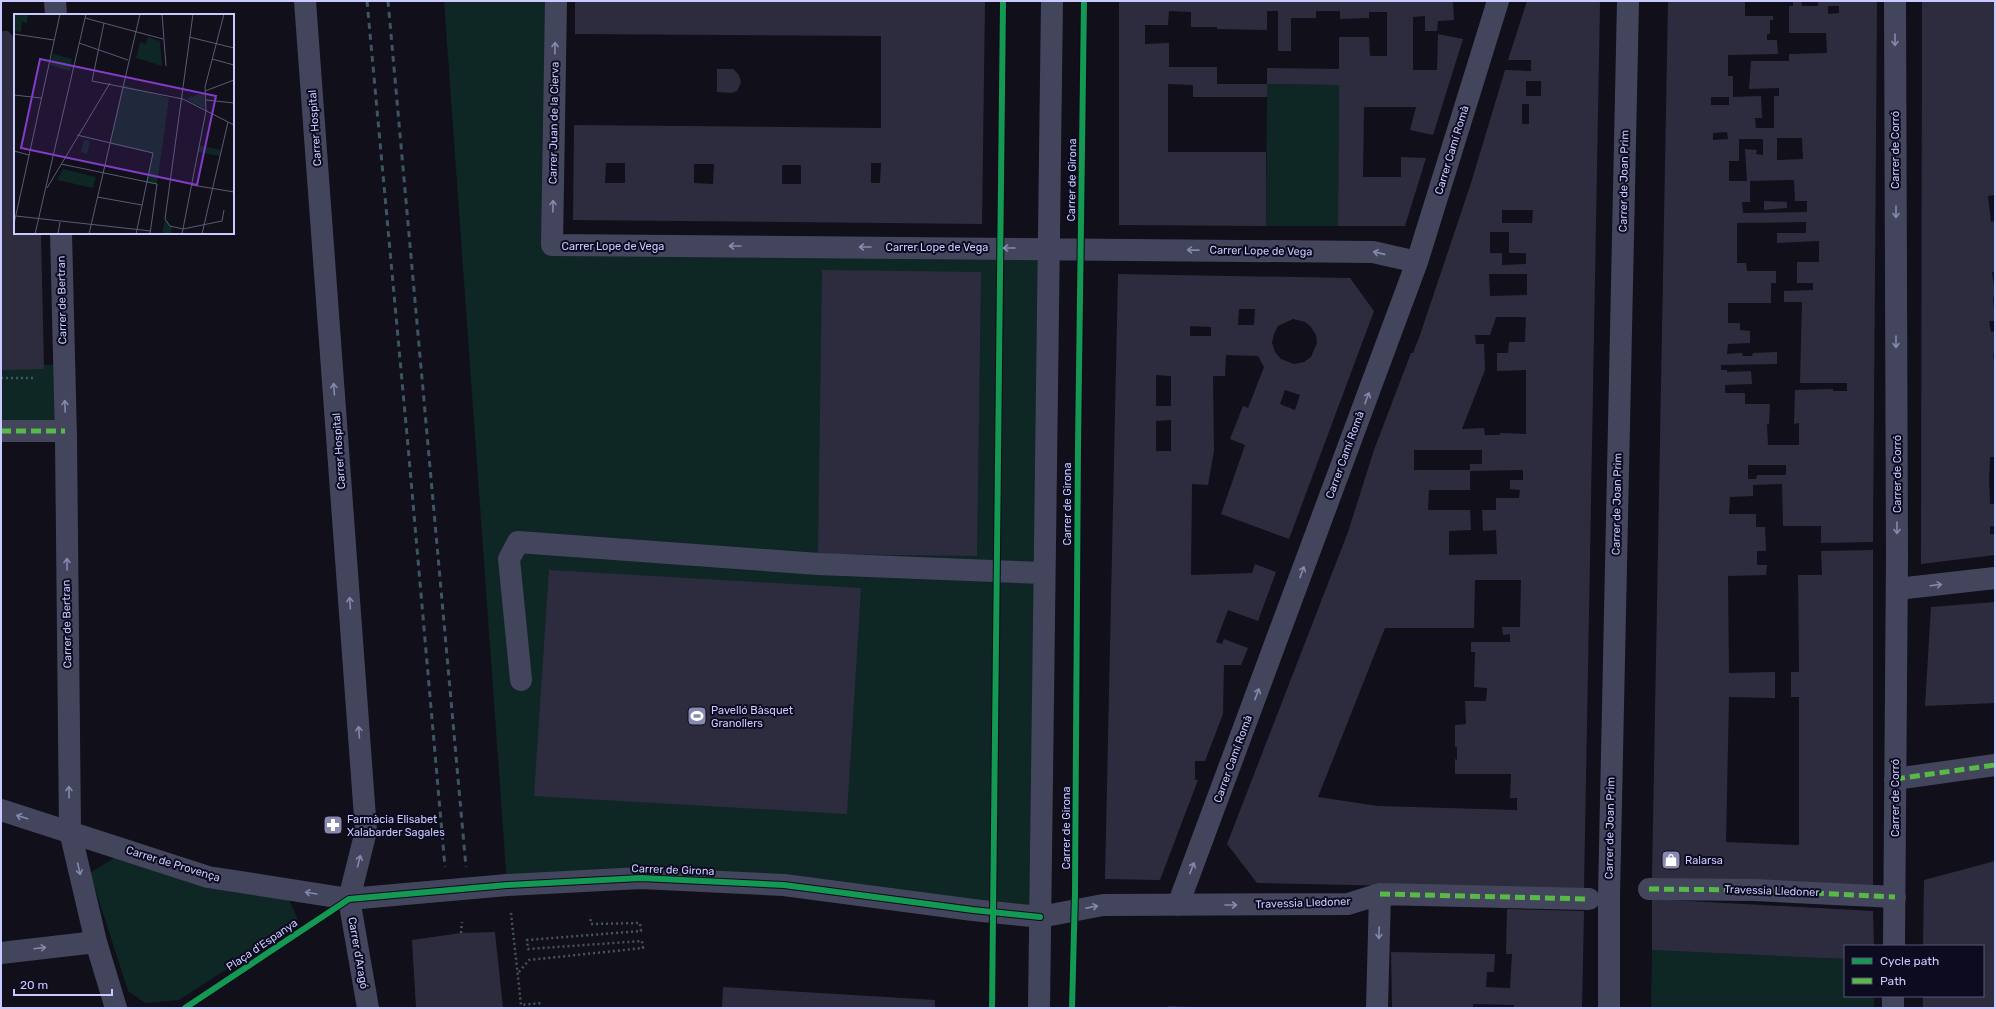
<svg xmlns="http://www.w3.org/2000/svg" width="1996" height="1009" font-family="Rubik,sans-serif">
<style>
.green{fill:#0e2624}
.building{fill:#2d2c3e;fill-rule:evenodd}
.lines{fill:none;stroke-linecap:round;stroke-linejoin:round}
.path{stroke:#435661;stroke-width:2.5;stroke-dasharray:2 3;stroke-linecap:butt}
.minor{stroke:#43455c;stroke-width:22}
.rail{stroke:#3c5563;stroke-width:3;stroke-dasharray:6 5;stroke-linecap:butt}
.quiet{stroke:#58b947;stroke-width:5;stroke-dasharray:10 5;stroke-linecap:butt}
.cycleway-casing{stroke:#0c0b1f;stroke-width:8}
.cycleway{stroke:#139951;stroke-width:6}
.oneway{stroke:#8688ae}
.labels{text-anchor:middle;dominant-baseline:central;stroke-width:4;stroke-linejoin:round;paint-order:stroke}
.street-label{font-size:11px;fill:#c9caff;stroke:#0c0b1f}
.poi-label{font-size:11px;fill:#c9caff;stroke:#0c0b1f;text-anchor:start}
.inset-road{fill:none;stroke:#5a5a76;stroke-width:1}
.view{fill:#833cc5;fill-opacity:0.15;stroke:#833cc5;stroke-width:2}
.inset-edge{fill:none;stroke:#c9caff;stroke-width:2}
</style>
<rect width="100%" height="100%" fill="#100f1a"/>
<path class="green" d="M444 1H556L552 245 1048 248 1040 917 784 885H507Z
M1267 84 1339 85 1338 226H1266Z
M1 364 64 365 66 438H1Z
M120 854 289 900 297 917V924L179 1000 145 1003 128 991 90 873Z
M1652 950 1845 959V996H1874V1008H1651Z"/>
<path class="building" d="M575 1H985L982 224 573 220 574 125 881 128V36L575 34ZM606 163H625V183H605ZM871 163H881L880 183H871ZM694 164H714L713 184 694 183ZM782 165H801V184H782Z
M1119 1H1453L1454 20 1438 21 1437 31H1425V16L1413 17V70H1437L1438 34 1463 39 1433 135 1410 130 1416 107H1364L1363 177H1401V157L1426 158 1405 226H1338L1339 85 1267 84V68L1339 69V37H1369L1370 56H1387V12H1369V18L1340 19V11H1316V18H1291V51H1278V11H1267V30L1217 29V27H1191V12L1169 11 1168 25H1145V44L1169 43V67H1217V84H1267V97H1193V85L1168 84V152H1266V226L1119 225Z
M1527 1H1600L1584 890 1257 883 1227 844 1348 532 1374 450 1411 353H1413L1420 335 1471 183 1505 70 1531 71V60H1508ZM1526 81H1541V96H1526ZM1522 104H1529V124H1522ZM1502 210H1533L1532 223H1502ZM1490 232H1509V253H1526V264L1502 265V253H1490ZM1489 274H1527V295L1490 296ZM1496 317H1526L1525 342H1509L1508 353H1497V371L1526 370V434L1500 433V435H1485L1484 428 1462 429 1485 370 1484 344H1476L1475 335H1490ZM1414 450H1482V464H1470V471L1523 470V480H1510V489L1520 490 1519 498H1496V510H1482L1483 531 1496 530 1497 554 1449 555V531L1471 530 1470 510H1428L1429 490H1470V470H1414ZM1475 580H1521L1520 627H1502L1503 635 1510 634V642H1471V652H1475L1474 687 1487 688 1486 701H1465L1466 724 1455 725V747H1457V760L1455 759V774H1511L1510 798H1517V810L1378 806 1318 797 1385 628H1474Z
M1668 1H1745V16H1773V20H1770V34H1767V40H1777L1778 54 1728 55V76H1733V97L1761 96 1762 118H1755L1756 128H1774V96H1779V88L1749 89 1751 61H1789V54L1827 53 1826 33H1789V6H1793V1H1801L1802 6H1818V1H1877L1873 542 1821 543V526H1783L1782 484 1753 485V496L1730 497 1729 514H1756V527H1765L1766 551H1757V565H1767L1766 575 1728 576 1729 673 1775 672V698L1729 697 1726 842 1799 845V697H1791V672H1799L1798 575H1822L1821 551 1873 550V890L1652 878ZM1828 6H1839V13L1828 14ZM1711 97H1729V105H1711ZM1727 132 1728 139 1713 140V133ZM1777 138H1802L1803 159 1777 160ZM1739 139H1763V155L1756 154 1757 150 1745 149 1747 181H1729V161H1739ZM1794 180 1795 201H1807V212L1743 213 1742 202H1750V181ZM1806 222V233H1777V243L1819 241V262H1797V283H1813V290L1784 291V302H1802L1800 383H1847V391H1833V389L1795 390 1794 424 1799 423V445H1768L1767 424H1769L1770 404H1745V393H1725V385L1752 384 1751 371 1727 372V370H1721V365L1777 364V352L1753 353 1752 356H1743L1742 353 1727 354 1728 344 1750 343V331L1740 330V323H1728V303H1771V283H1776V271H1747L1746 263H1737V223ZM1748 465H1786V475H1757L1756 479H1748Z
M1922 1H1995V195L1988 196 1991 222 1995 221V272H1992L1995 294V296L1993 297 1995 321H1989L1991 332 1995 331V353H1993L1995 371V457H1990L1989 480 1990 504H1995V526H1990V534H1995V555L1921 564Z
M1 31H8L15 38V233H41L44 369 1 370Z
M717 69H733L739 75 741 83 737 91 732 93 717 92Z
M1764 201 1787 202V208L1764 210Z
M822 270 981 272 977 556 818 554Z
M1118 274 1350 278 1374 311 1289 539 1221 514 1245 445 1230 439 1243 406 1248 408 1264 367 1258 356 1226 355 1225 376H1213L1214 451 1208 485 1192 484 1191 575 1252 573 1255 564 1276 572 1258 621 1228 610 1216 642 1222 644 1224 639 1248 648 1241 665H1224L1223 714 1205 761H1195V780H1198L1160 880 1105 879ZM1239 309H1255L1254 325H1238ZM1293 319 1305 322 1311 327 1316 335 1317 343 1311 357 1304 362 1294 364 1281 359 1275 352 1272 343 1274 334 1278 326ZM1190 326 1211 327V336H1190ZM1156 375 1171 376V406H1156ZM1285 390 1300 395 1295 410 1280 404ZM1171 420V451H1156V421Z
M549 570 861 588 847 814 534 796Z
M1995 602V703L1925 706 1931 607Z
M1995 861V1008H1923V996H1983V946H1923L1924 880Z
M1652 899 1873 911 1874 946H1845V959L1652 950Z
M1507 909 1584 911 1582 1008H1514V1005L1473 1004V1008H1392L1391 952 1495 954 1494 972H1487L1486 987 1510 988 1512 954H1506Z
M495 932 503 1008H416L412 940 461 933Z
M723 987 935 1000V1008H722Z
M1168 1006 1194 1007V1008H1167Z"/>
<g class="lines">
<path class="path" d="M1 378H36
M511 913 521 1005 542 1003
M461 933 462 922
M519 972 529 960 643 948 642 941 528 949 527 940 641 931 640 923 591 924 590 916
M185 1008 313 923"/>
<path class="minor" d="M55 1 56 15
M305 1 366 831 349 899 368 1008
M556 1 552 245 1373 252 1417 262
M61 233 66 438 70 831 96 942 116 1008
M1 431H65
M1897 589 1995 578
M521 680 509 559 518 542 818 564 1044 573
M1895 779 1995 765
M1 810 208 877 349 899 507 885 641 878 784 885 973 910 1040 917 1103 905 1348 904 1380 894 1589 899
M1649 889 1754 890 1895 897
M1178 905 1417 262 1498 1
M1894 946 1897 557 1895 1
M1 953 96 942
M1039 1008 1052 1
M1377 1008 1380 894
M1609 1008V895L1628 1
M1893 1008V996"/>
<path class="rail" d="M367 1 408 446 445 867
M388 1 466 867"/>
<path class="quiet" d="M1 431H65
M1895 779 1995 765
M1649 889 1754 890 1895 897
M1380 894 1589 899"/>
<defs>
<path id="cycleway" d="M185 1008 349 899 507 885 641 878 784 885 973 910 1040 917
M992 1008 1003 1
M1072 1008 1075 893 1078 445 1084 1"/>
</defs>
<use href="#cycleway" class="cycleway-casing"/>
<use href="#cycleway" class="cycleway"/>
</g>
<defs><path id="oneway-shaft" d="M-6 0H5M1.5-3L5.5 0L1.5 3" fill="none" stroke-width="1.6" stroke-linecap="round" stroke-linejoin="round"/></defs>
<g class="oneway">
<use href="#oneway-shaft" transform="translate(1895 40) rotate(90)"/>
<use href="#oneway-shaft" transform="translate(555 48) rotate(-89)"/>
<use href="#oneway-shaft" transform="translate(553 206) rotate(-89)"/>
<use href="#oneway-shaft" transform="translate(1896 212) rotate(90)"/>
<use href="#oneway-shaft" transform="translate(735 246) rotate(-180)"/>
<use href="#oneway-shaft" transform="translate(865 247) rotate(-180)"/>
<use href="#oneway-shaft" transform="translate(1009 248) rotate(-180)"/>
<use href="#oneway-shaft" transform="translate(1193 250) rotate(-179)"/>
<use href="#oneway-shaft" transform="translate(1379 253) rotate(-167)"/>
<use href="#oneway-shaft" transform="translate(1896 342) rotate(90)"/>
<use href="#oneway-shaft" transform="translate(334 389) rotate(-94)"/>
<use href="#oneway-shaft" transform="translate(1367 398) rotate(-70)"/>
<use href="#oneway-shaft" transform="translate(65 406) rotate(-92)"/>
<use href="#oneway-shaft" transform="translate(1897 528) rotate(90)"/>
<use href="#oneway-shaft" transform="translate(67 564) rotate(-91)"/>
<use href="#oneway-shaft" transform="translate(1302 572) rotate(-70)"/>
<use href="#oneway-shaft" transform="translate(1936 585) rotate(-7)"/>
<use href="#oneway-shaft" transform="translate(350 603) rotate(-94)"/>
<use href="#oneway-shaft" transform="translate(1257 694) rotate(-70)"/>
<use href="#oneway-shaft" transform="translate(359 732) rotate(-94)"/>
<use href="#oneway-shaft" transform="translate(69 792) rotate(-91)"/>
<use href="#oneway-shaft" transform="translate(22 817) rotate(-163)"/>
<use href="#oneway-shaft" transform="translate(359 861) rotate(-76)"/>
<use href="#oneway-shaft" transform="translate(1192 868) rotate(-69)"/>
<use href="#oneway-shaft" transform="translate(79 869) rotate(77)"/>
<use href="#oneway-shaft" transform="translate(311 893) rotate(-171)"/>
<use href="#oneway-shaft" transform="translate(1231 905)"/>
<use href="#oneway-shaft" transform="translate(1092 907) rotate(-11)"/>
<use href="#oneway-shaft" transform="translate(1379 933) rotate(92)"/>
<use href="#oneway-shaft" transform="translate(40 948) rotate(-7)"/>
</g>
<defs>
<symbol id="stadium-square" viewBox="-11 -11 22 22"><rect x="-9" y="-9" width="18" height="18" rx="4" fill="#8889af" stroke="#0c0b1f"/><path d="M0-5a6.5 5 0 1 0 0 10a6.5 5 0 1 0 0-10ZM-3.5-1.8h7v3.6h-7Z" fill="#fff"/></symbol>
<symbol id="pharmacy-square" viewBox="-11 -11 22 22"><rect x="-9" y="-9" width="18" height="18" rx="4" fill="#8889af" stroke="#0c0b1f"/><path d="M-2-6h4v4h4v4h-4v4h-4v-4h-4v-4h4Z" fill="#fff"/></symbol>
<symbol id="shop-square" viewBox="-11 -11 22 22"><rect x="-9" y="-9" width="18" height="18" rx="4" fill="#8889af" stroke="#0c0b1f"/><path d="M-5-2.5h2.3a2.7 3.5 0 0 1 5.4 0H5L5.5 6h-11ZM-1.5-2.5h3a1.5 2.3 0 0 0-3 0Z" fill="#fff"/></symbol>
</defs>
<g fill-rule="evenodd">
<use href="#stadium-square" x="686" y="705" width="22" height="22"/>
<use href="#pharmacy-square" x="322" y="814" width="22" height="22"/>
<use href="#shop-square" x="1660" y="849" width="22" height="22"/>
</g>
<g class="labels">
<g class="street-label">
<text transform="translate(554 123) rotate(-89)">Carrer Juan de la Cierva</text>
<text transform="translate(315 128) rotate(-94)">Carrer Hospital</text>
<text transform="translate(1452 150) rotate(-73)">Carrer Camí Romà</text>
<text transform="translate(1895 150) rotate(-90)">Carrer de Corró</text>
<text transform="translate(1072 180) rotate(-89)">Carrer de Girona</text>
<text transform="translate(1624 181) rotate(-89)">Carrer de Joan Prim</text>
<text x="613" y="246">Carrer Lope de Vega</text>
<text x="937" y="247">Carrer Lope de Vega</text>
<text transform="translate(1261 251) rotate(1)">Carrer Lope de Vega</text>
<text transform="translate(62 300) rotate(-91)">Carrer de Bertran</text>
<text transform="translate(339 451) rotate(-94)">Carrer Hospital</text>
<text transform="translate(1345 455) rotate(-70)">Carrer Camí Romà</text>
<text transform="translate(1897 474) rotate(-90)">Carrer de Corró</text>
<text transform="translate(1067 504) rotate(-90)">Carrer de Girona</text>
<text transform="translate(1617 504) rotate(-89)">Carrer de Joan Prim</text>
<text transform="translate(67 624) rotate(-91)">Carrer de Bertran</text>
<text transform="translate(1233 759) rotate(-70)">Carrer Camí Romà</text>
<text transform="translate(1895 798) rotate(-90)">Carrer de Corró</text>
<text transform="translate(1066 828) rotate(-90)">Carrer de Girona</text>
<text transform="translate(1610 828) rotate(-89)">Carrer de Joan Prim</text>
<text transform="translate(173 864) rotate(17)">Carrer de Provença</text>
<text transform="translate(673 870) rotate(2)">Carrer de Girona</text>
<text transform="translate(1772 891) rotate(2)">Travessia Lledoner</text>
<text transform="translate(1303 903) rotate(-2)">Travessia Lledoner</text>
<text transform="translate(262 945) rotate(-34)">Plaça d'Espanya</text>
<text transform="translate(358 953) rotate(80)">Carrer d'Aragó</text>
</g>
<g class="poi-label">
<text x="711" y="710">Pavelló Bàsquet<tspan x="711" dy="13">Granollers</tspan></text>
<text x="347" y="819">Farmàcia Elisabet<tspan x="347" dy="13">Xalabarder Sagales</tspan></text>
<text x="1685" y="860">Ralarsa</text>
</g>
</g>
<g transform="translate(14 14)">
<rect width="220" height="220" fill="#100f1a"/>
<path d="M1 0H14L13 9 8 8 7 18 0 17ZM134 23 146 27 148 52 122 44 126 28 132 30ZM39 40 58 45 56 57 36 51ZM109 71 155 84 143 170 132 169 139 139 96 130ZM186 80 190 81 191 92 189 94 174 86V84ZM70 126 76 127 73 140 67 138ZM185 131 207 136 206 142 184 138ZM49 155 82 163 79 174 43 166ZM151 205 158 213 157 220H148Z" fill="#0e2624"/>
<path class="inset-road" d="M148 0 152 52M179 0 151 205 156 212 169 215 208 207 210 196M71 4 149 25M90 9 78 67 169 85 220 111M0 20 40 26M175 23 220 34M65 29 114 46M198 45 220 51M191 77 220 66M0 81 27 84M192 86 220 89M63 121 139 139 122 220M0 137 15 141M47 150 143 170 136 220M178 171 220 178M33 174 96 69M83 183 128 191M2 202 137 217M0 210 46 0M21 220 72 0M44 220 46 208M75 220 126 0M168 220 192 97 191 73 210 0M188 220 214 108"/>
<path class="view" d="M26 45 202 82 183 171 7 134Z"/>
<rect width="220" height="220" class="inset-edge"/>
</g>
<rect width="1996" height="1009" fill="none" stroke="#c9caff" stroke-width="4"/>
<rect x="1844" y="945" width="140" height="52" fill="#0c0b1f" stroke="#585779"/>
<rect x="1852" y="958" width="20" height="6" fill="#139951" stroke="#585779"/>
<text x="1880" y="965" font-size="12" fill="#c9caff">Cycle path</text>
<rect x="1852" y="978" width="20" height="6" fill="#58b947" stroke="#585779"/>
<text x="1880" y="985" font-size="12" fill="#c9caff">Path</text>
<path d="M14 989v6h98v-6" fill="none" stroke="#c9caff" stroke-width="2"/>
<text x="20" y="989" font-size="12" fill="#c9caff" stroke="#0c0b1f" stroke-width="3" paint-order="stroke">20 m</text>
</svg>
